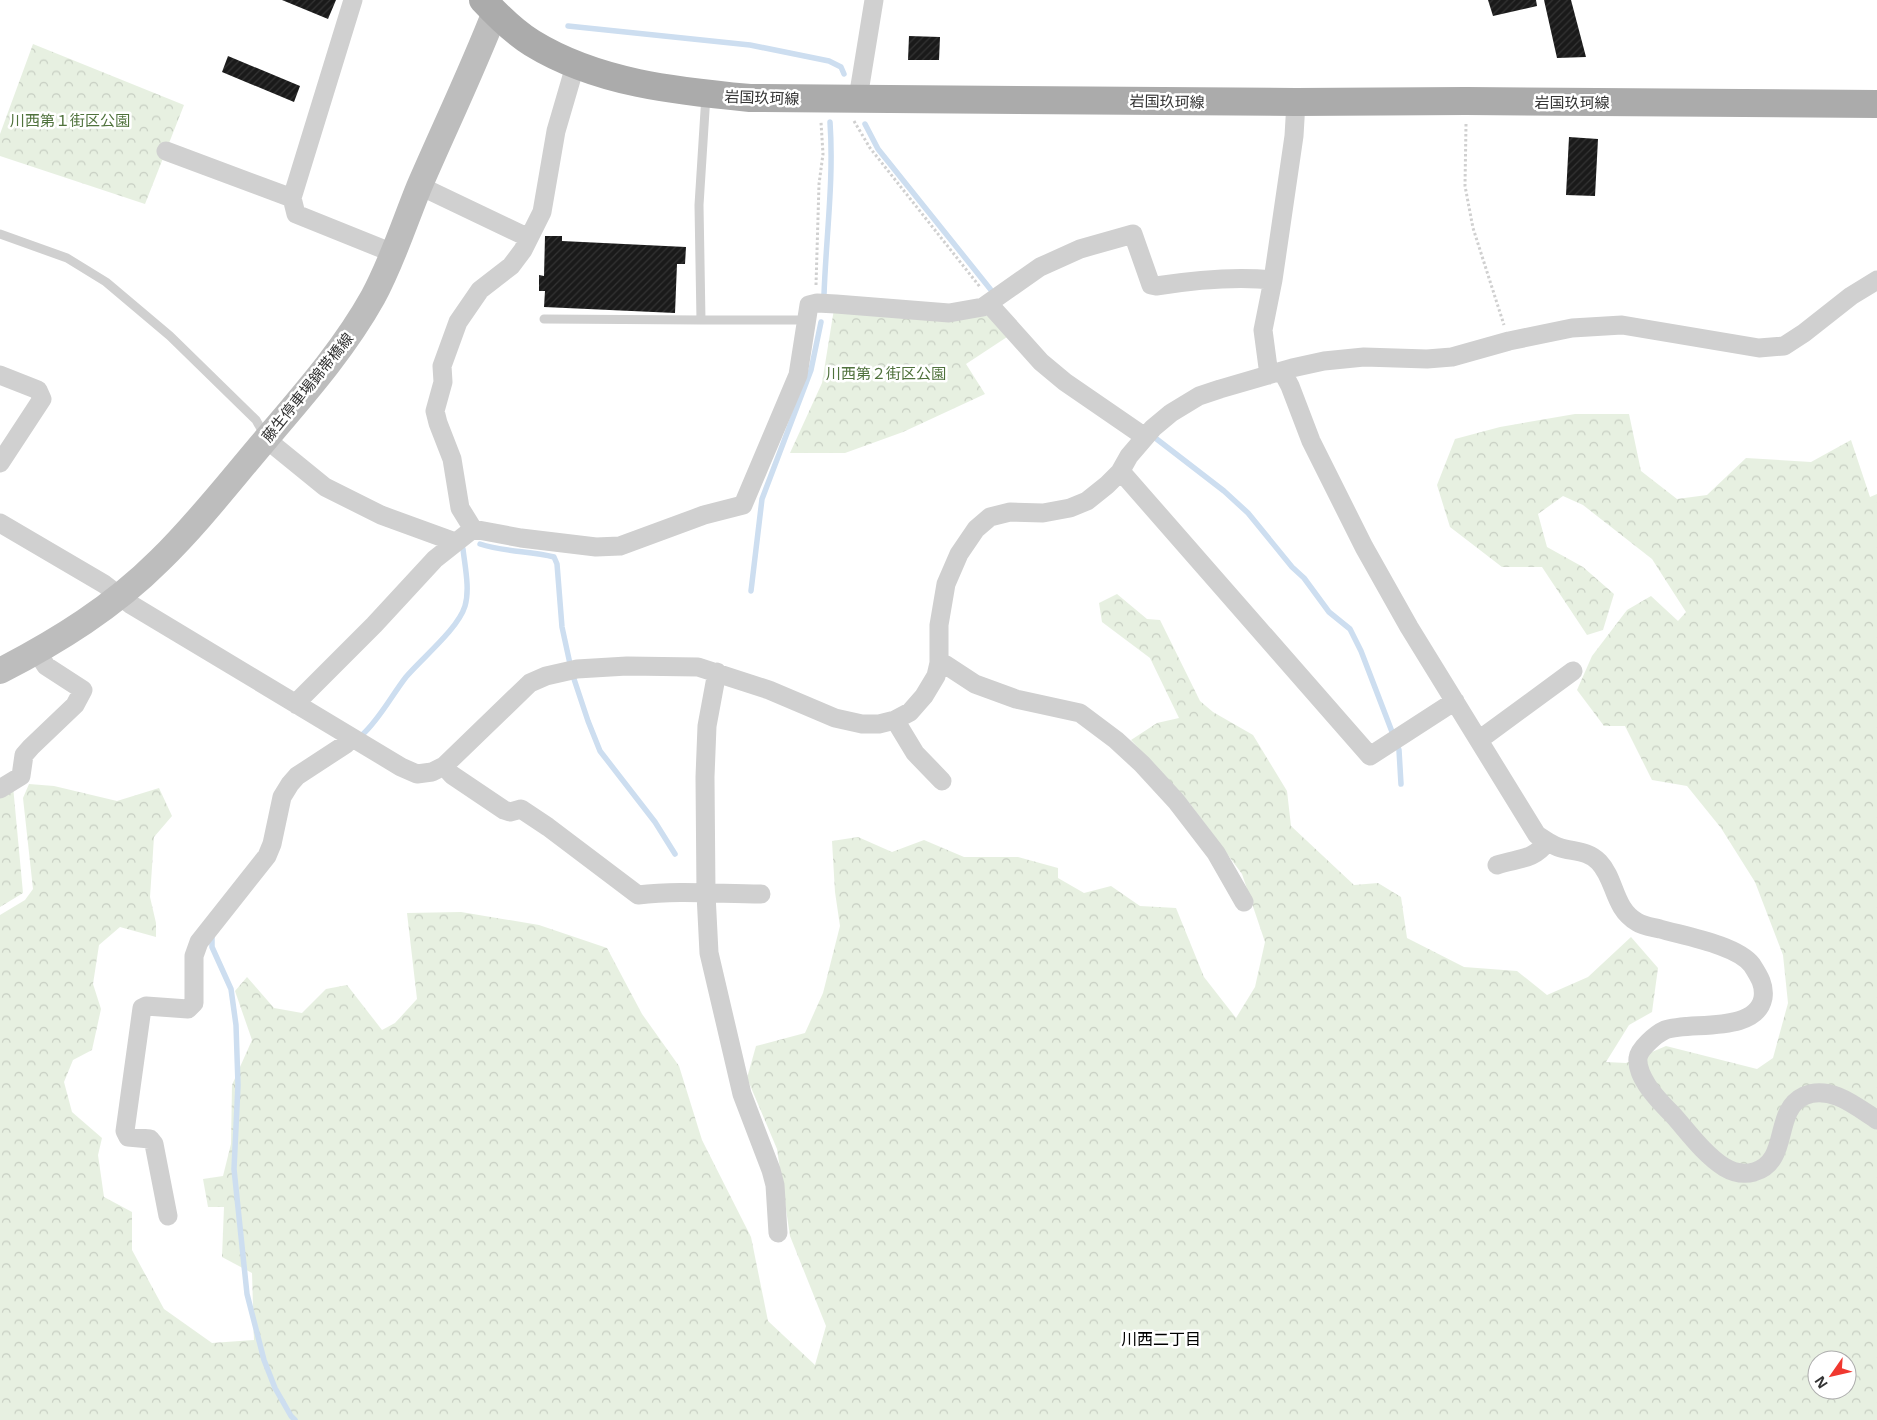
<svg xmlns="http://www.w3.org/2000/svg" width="1877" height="1420" font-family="'Noto Sans','Noto Sans JP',sans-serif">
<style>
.forest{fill:url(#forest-crowns);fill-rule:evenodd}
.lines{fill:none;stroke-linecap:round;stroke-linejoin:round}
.stream{stroke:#cddef0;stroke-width:5.5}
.building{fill:url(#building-hatch)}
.path{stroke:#d0d0d0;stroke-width:3;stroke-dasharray:2.5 2.5;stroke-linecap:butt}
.service{stroke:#d0d0d0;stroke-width:9}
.minor{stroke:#d0d0d0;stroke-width:19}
.secondary{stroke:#bdbdbd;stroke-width:26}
.primary{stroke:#ababab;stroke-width:28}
.labels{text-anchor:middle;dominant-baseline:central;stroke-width:5;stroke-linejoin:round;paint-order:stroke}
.street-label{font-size:15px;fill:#333;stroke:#fff}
.park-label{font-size:15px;fill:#4f723c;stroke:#fff}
.neighbourhood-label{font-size:16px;fill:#000;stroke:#fff}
</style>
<defs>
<pattern id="forest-crowns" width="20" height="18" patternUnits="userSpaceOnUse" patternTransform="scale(1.25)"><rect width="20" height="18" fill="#e7f0e1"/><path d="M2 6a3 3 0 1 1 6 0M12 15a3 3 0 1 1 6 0" fill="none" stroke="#c7cec2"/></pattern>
<pattern id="building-hatch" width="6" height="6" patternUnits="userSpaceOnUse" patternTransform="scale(1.25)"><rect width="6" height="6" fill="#1a1a1a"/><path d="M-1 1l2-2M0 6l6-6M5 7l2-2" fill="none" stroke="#333"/></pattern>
</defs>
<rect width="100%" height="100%" fill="#fff"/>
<path class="forest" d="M33 44 184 105 145 204 0 156V134Z
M834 309 983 315 994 317 1007 337 966 364 985 394 903 432 845 453H790L822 383Z
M1575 414H1629L1641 471 1677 499 1707 495 1746 458 1811 462 1851 440 1870 497 1877 494V1420H0V915L25 900 33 889 23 798 29 784 54 786 117 801 159 788 172 816 154 837 150 897 156 923V937L120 927 99 945 93 984 101 1009 92 1050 73 1060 64 1082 72 1112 102 1138 98 1155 104 1197 132 1212V1250L164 1309 212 1343 254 1340 252 1273 222 1257 224 1207H208L203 1179 223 1176 231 1144 232 1085 252 1040 235 991 247 977 274 1008 302 1013 326 989 347 985 382 1030 395 1023 417 999 407 913 461 912 539 925 607 948 642 1014 679 1066 702 1140 751 1237 768 1321 815 1365 826 1326 790 1236 777 1149 747 1078 756 1046 805 1033 823 993 840 926 835 892 832 841 858 837 892 852 924 840 964 857H1018L1058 868V878L1084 893 1111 886 1140 906 1176 908 1204 977 1236 1018 1255 987 1265 942 1242 874 1191 805 1131 740 1157 723 1179 718 1150 658 1102 622 1099 603 1117 594 1147 619 1160 620 1200 701 1213 712 1253 735 1287 791 1291 826 1354 885 1378 883 1401 897 1407 938 1464 967 1517 971 1547 995 1588 977 1631 937 1658 968 1652 1012 1629 1025 1606 1062 1626 1063 1666 1046 1757 1069 1773 1058 1788 1003 1783 955 1755 882 1721 828 1687 786 1652 780 1625 726H1604L1577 690 1592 656 1627 610 1651 596 1678 621 1686 612 1652 559 1583 505 1563 496 1538 514 1547 547 1583 567 1614 594 1603 630 1587 635 1542 567H1502L1450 527 1437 485 1455 439 1500 427ZM1817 1360H1847V1390H1817Z
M13 786 23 893 0 907V794Z"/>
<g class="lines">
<path class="stream" d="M568 26 750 45 829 61 841 67 844 74
M865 124 878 149 995 295
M824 295C826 237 834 180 830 122
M1154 437 1224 491 1248 513 1292 567 1304 578 1329 612 1350 629 1361 651 1399 750 1401 784
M480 544C504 552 529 551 554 557L557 564 562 627 572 673 588 721 600 751 655 822 675 854
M751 591 762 499 811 370 821 322
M362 735C379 720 392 695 406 677 422 658 458 629 465 606 470 589 465 567 463 549
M212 933V947L231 989 236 1025 238 1085 234 1169 247 1294 264 1360 275 1388 291 1416 295 1420"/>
</g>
<path class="building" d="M282 0H336L328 19Z
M1488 0H1536L1537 6 1493 16Z
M1544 0H1571L1586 57 1557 58Z
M909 36 940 37 939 60H908Z
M228 56 300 86 294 102 222 72Z
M1569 137 1598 139 1595 196 1566 195Z
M545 236H562V241L686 247 685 264H677L675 313 544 307 545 291H539V275L544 276Z"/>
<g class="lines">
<path class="path" d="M854 121 870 148 980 287
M1466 124 1465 186 1473 228 1504 325
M816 285 819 184 823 154 821 122"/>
<path class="service" d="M706 95 699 205 701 320H806
M0 234 67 258 106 282 170 336 256 420 265 436
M544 319 701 320"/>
<path class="minor" d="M353 0 292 198 296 214 393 253
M575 66 556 131 542 212 523 250 511 266 480 290 458 322 442 366 443 382 435 411 438 423 452 459 460 508 473 529 521 538 596 547 620 546 704 515 743 505 798 375 809 305 817 303 836 304 949 313 983 307 1040 267 1080 249 1133 234 1151 285 1156 286C1194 280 1235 276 1273 280
M858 98 874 0
M166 151 292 198
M420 186 529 238
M989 304 1041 362 1065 382 1145 437
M1282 371 1290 386 1311 441 1364 547 1409 627 1537 835C1544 839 1550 844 1558 847 1572 852 1588 850 1599 862 1616 880 1613 908 1637 922 1643 926 1652 927 1660 929 1684 936 1737 945 1752 965 1759 976 1765 985 1763 998 1756 1034 1690 1021 1665 1030 1656 1034 1639 1049 1638 1058 1637 1068 1642 1077 1647 1085 1654 1096 1664 1106 1673 1115 1689 1133 1704 1154 1724 1167 1734 1173 1743 1175 1754 1172 1791 1161 1772 1111 1804 1096 1830 1084 1857 1107 1877 1120
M0 375 38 390 42 399 0 463
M1269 375 1263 330 1273 280 1294 136 1296 102
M266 439 325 487 381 515 455 542
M1120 472 1124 475 1370 756 1455 701
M0 523 104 584 130 604 401 767 417 774 432 772 444 766 530 683 546 676 577 669 627 666 698 667 769 690 835 718 862 724H879L895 720 910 712 924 696 936 676 939 663V625L946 584 959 554 976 529 990 517 1010 512 1043 513 1070 508 1087 501 1107 485 1120 472 1129 456 1153 428 1171 413 1199 396 1220 389 1292 368 1324 361 1364 357 1427 359 1452 357 1509 341 1572 328 1622 325 1759 348 1784 346 1804 333 1851 296 1877 280
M939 663 946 665 975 684 1016 699 1080 713 1116 740 1142 764 1176 801 1216 853 1244 902
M717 672 707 726 705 777 706 894 709 953 742 1094 771 1170 775 1185 778 1233
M297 705 302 697 374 625 435 559 473 529
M895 720 915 753 942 781
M1479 740 1573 671
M444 766 452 775 504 810 510 812 521 809 548 827 638 895C679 890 720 894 761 894
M0 789 21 776 24 755 31 747 75 705 83 690 46 666 37 652
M1497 865C1517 858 1533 861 1547 842
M168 1216 154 1144 150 1139 128 1137 125 1131 142 1008 146 1006 188 1009 194 1003V956L199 942 267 856 272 844 282 797 290 784 297 776 346 744 351 738"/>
<path class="secondary" d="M0 671C58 641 113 607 160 560 198 523 231 480 266 439 305 393 344 349 373 297 392 262 404 224 419 187 444 129 472 71 495 12"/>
<path class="primary" d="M483 0C497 15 514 32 532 43 597 83 676 91 750 98L1296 102 1466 101 1877 104"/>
</g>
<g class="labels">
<g class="street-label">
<text transform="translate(762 97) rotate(2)">岩国玖珂線</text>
<text transform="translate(1167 101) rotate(1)">岩国玖珂線</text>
<text x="1572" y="102">岩国玖珂線</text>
<text transform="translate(307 387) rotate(-51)">藤生停車場錦帯橋線</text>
</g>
<g class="park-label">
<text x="70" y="120">川西第１街区公園</text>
<text x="886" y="373">川西第２街区公園</text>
</g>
<g class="neighbourhood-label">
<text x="1161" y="1339">川西二丁目</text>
</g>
</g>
<g transform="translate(1832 1375) rotate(236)"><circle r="24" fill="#ffffff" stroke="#adadad"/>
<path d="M0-4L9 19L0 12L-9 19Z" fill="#f0382f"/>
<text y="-8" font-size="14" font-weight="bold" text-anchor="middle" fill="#333333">N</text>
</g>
</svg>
